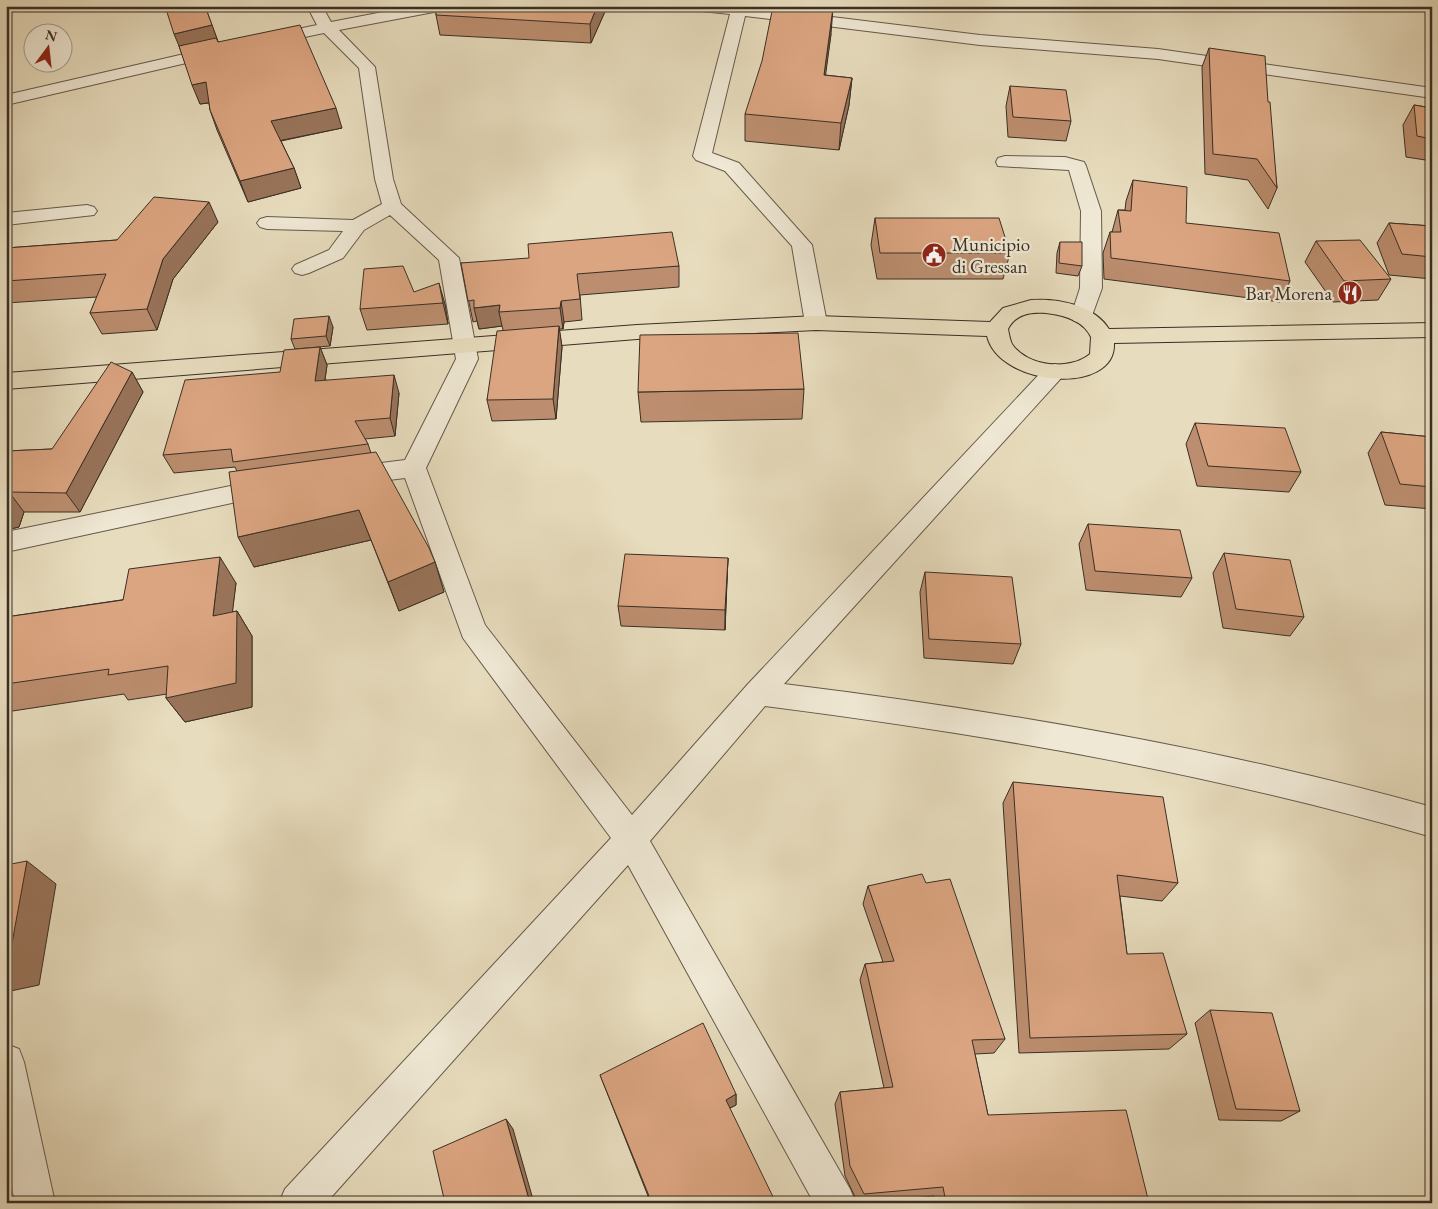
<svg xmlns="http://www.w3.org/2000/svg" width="1438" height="1209" font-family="'EB Garamond',serif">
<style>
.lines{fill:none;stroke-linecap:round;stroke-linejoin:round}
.minor-casing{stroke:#655a4b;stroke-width:2}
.major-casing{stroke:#3a2f25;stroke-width:2}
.minor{fill:#efe8d4;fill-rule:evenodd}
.major{fill:#e7dcbd;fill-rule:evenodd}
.wall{fill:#bc8e6f;stroke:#3a2f25}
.shaded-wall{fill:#99745a;stroke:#3a2f25}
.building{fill:#dba581;stroke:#3a2f25}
.labels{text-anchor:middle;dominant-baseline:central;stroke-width:4.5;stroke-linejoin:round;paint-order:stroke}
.far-poi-label{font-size:19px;fill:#3a2f25;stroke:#efe8d4;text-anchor:start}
</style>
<rect width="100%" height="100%" fill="#e7dcbd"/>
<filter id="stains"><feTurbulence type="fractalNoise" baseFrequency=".004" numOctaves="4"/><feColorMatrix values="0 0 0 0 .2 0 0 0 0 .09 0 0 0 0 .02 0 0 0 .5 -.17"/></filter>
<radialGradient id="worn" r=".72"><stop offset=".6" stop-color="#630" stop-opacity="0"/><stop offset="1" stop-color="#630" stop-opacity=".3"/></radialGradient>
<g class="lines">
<defs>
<path id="minor" d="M307 6H322L331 22 414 6H446L439 11 339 30 375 67 393 179 401 204 459 258 478 359 426 468 485 625 632 815 748 684 1047 366 1055 364 1063 366 1066 371 1063 376 784 684C1003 711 1219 748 1432 807V837C1210 773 993 735 765 706L650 841 850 1189 856 1203H814L628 865 326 1203H279L285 1189 611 838 463 638 405 478 349 485 340 482 337 476 340 470 349 467 405 460 456 359 439 260 390 215 364 230 343 258 309 273 302 275 295 273 292 269 295 265 329 250 343 231 267 229 260 227 257 223 260 219 267 217 353 220 382 204 375 179 359 68 324 33 266 45 258 40 260 37 317 25Z
M694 6H742L980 35 1158 49 1432 88V98L1158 59 980 45 745 16 712 153 739 163 812 245 827 323 824 328 816 330 808 328 805 323 792 246 725 171 696 160 693 156 730 14 701 11Z
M219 46 225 48 227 51 225 54 6 105V95Z
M1005 156 1065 157 1084 162 1086 166 1101 211 1102 288 1090 321 1082 323 1074 321 1071 316 1080 288 1081 211 1069 170 998 166 996 162 998 158Z
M87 205 94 207 97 211 94 215 6 225V213Z
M269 478 278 481 282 487 278 493 6 552V532Z
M6 1044 19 1049 24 1062 55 1203H15L6 1158Z"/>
<path id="major" d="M1031 300C1058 298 1094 305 1109 329L1432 323V337L1114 343C1117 396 999 387 987 336L816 330 637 339 6 389V373L637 325 816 316 990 322 1003 308ZM1046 313C1063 315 1083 320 1091 337L1090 354C1070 371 1027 367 1012 344 1010 340 1009 334 1008 329 1016 314 1030 312 1046 313Z"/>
</defs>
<use href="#minor" class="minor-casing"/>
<use href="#major" class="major-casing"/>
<use href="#minor" class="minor"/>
<use href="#major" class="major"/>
</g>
<path class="wall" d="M205 6 218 42 342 128 281 141 294 168 301 188 248 202 217 130 210 110 209 103 200 104 179 46Z
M436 6H607V7L591 43 440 35 436 15Z
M831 34 825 75 852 78 849 105 839 150 745 141V114Z
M1209 48 1268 102 1277 188 1268 209 1248 180 1205 174 1202 67Z
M1010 86 1071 121 1066 141 1008 137 1006 106Z
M1414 105 1432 108V161L1406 157 1403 125Z
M1133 180 1186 223 1290 281 1280 302 1104 279 1103 253 1110 232H1112L1118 210H1125L1126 201Z
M875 218 1010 253 1003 279H877L871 245Z
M218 222 173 279 157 330 102 334 90 313 97 297 6 303V248L117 240Z
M1389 223 1432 226V279L1389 275 1377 243Z
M1316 241 1391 279 1378 300 1333 302 1305 262Z
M1060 242 1082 266 1078 276 1056 273 1057 253Z
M461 263 679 266V287L580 295 582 320 564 322 563 329H559L562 347 556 419 492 421 487 400 503 330 502 326 479 329 477 321 473 322Z
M414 292 445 304 448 324 367 330 360 309Z
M333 327 330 346 295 349 291 339Z
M320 347 327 365 325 380 399 393 395 436 365 439 368 444 371 453 435 562 444 592 399 611 371 540 254 567 237 471 235 467 174 473 163 455 280 372Z
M132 372 143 392 80 512H24L19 527 6 530V451L52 449Z
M804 389 802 419 641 422 638 392Z
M1195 423 1301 472 1289 492 1197 486 1186 444Z
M1381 432 1432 437V509L1385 505 1368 453Z
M1088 524 1192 578 1181 597 1086 590 1079 544Z
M1224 553 1304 617 1290 636 1223 628 1213 573Z
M728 558 725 630 621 626 618 606Z
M925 572 1021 644 1013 664 924 658 920 592Z
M236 583 232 612 237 611 252 636V707L185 722 166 698 167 694 128 700 124 694 6 712V617Z
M1013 782 1178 883 1162 901 1120 896 1127 954 1187 1034 1169 1049 1019 1053 1003 803Z
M926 883 1005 1039 994 1053 975 1054 988 1115 1148 1199 1142 1203H935L934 1196 858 1203 845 1176 835 1104 840 1092 884 1088 860 980 865 964 883 962 863 904 868 886Z
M1210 1010 1300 1111 1281 1121 1219 1120 1195 1023Z
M600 1075 736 1094V1105L730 1108 648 1196Z"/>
<path class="shaded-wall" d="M597 6H607V7L591 43 590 24Z
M833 8 831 34 822 102 824 75Z
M212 25 219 44 182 53 174 34Z
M852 78 849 105 839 150 841 123Z
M206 82 214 102 200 104 192 85Z
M336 108 342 128 278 141 271 121Z
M294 168 301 188 248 202 240 181Z
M209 202 218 222 173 279 157 330 147 309 163 259Z
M439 283 445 304 448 324 443 303Z
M561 301 564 322 563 329 560 308Z
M500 305 499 312 502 326 479 329 474 308Z
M329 316 333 327 330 346 326 336Z
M559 326 562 347 556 419 553 399Z
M320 347 327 365 322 399 315 381Z
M132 372 143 392 80 512 66 493Z
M394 375 399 393 395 436 390 418Z
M9 492 24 512 19 527 6 530V502Z
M359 510 371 540 254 567 238 537Z
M6 546 11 553 6 569Z
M220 557 236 583 229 641 213 616Z
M728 558 727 578 725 630V610Z
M435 562 444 592 399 611 388 582Z
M237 611 252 636V707L185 722 166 698Z
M27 861 56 884 39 985 6 992V965Z
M736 1094V1105L726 1110V1100Z
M506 1119 513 1129 534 1203H530Z"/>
<path class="building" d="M165 6H205L212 25 174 34Z
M436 6H597L590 24 436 15Z
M773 6H803L833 8 824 75 852 78 841 123 745 114 762 61Z
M300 25 336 108 271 121 294 168 240 181 210 110 206 82 192 85 179 46 216 38 218 42Z
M1209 48 1265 56 1268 102H1270L1277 188 1257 159 1213 154Z
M1010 86 1066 90 1071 121 1013 117Z
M1414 105 1432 108V139L1417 136Z
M1133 180 1187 187 1186 223 1279 233 1290 281 1111 258 1110 232H1121L1118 210 1131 211Z
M154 197 209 202 163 259 147 309 90 313 106 274 6 281V248L117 240Z
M875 218H999L1010 253H880Z
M1389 223 1432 226V257L1402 254Z
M672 232 679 266 577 274 580 299 561 301 560 308 499 312 500 305 474 308V300L468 301 461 263 529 258 528 244Z
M1360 240 1391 279 1344 281 1316 241Z
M1060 242H1082V266L1059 263Z
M403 266 414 292 439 283 443 303 360 309 364 269Z
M329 316 326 336 291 339 294 319Z
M559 326 553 399 487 400 497 331Z
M798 333 804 389 638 392 640 335Z
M320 347 315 381 394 375 390 418 355 421 368 444 233 462 231 449 163 455 185 380 280 372 284 350Z
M111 362 132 372 66 493 9 492 6 502V451L52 449Z
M1195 423 1285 428 1301 472 1208 466Z
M1381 432 1432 437V487L1400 484Z
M376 452 429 548 435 562 388 582 359 510 238 537 229 472Z
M1088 524 1180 530 1192 578 1095 571Z
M1224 553 1290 560 1304 617 1236 609Z
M625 554 728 558 725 610 618 606Z
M220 557 213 616 237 611 236 683 166 698 168 666 108 675 109 669 6 684V617L123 600 129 569Z
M925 572 1012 577 1021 644 929 639Z
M1013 782 1163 797 1178 883 1117 875 1127 954 1163 953 1187 1034 1030 1038Z
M27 861 8 965H6V865Z
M922 874 926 883 950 879 1005 1039 972 1040 988 1115 1126 1110 1148 1199 1037 1203H946L943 1187 864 1194 850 1166 840 1092 893 1087 865 964 894 961 868 886Z
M1210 1010 1272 1013 1300 1111 1236 1109Z
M703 1023 736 1094 726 1100 776 1203H637L649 1196 600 1075Z
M506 1119 530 1203H445L433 1151Z"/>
<defs>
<symbol id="civic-disc" viewBox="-11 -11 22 22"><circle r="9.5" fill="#8f2418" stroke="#efe8d4"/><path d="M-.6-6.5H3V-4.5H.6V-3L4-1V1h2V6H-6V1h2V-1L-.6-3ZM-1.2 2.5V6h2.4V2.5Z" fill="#fff"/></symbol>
<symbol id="restaurant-disc" viewBox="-11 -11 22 22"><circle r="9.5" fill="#8f2418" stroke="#efe8d4"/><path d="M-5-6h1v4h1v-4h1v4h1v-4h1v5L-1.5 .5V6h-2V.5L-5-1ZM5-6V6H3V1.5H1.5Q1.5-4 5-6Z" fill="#fff"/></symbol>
</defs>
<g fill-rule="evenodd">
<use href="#civic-disc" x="920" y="241" width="28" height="28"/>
<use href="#restaurant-disc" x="1336" y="279" width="28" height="28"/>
</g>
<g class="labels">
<g class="far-poi-label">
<text x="952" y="244">Municipio<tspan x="952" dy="22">di Gressan</tspan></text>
<text x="1332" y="293" text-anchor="end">Bar Morena</text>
</g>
</g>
<rect width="1438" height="1209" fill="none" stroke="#e7dcbd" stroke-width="25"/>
<rect x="8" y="8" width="1423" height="1194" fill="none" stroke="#3a2f25" stroke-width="2.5"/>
<rect x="12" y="12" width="1413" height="1184" fill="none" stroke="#3a2f25"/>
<g transform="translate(48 48) rotate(15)"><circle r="24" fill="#efe8d4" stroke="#a79e8e"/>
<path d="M0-4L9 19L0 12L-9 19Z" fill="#8f2418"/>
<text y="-8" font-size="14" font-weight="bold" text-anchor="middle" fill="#3a2f25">N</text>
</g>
<rect width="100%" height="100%" filter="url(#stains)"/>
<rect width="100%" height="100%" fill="url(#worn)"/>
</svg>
